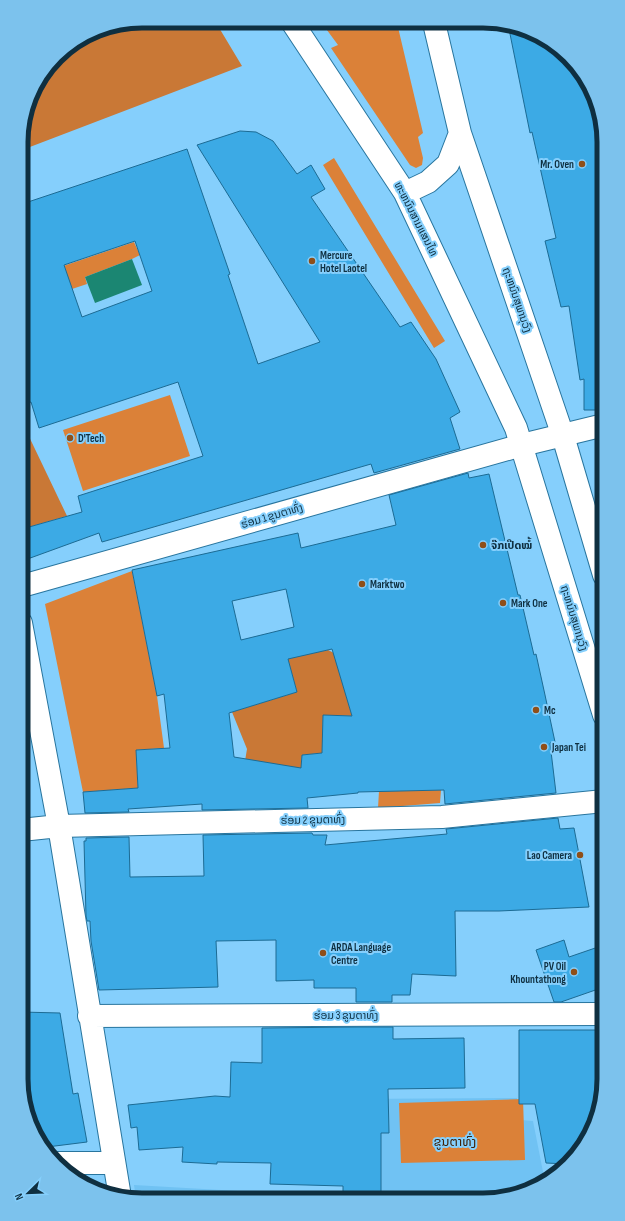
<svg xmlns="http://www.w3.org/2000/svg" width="625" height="1221" font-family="'Sofia Sans Condensed','Noto Sans Lao',sans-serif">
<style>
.built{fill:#70c2f3}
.green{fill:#db8138}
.forest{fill:#c97836}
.water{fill:#1b8672}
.building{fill:#3caae5;stroke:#1c6b94;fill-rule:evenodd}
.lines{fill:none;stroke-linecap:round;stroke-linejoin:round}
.street-casing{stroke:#28759e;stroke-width:24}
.highway-casing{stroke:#28759e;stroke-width:24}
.street{stroke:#fff;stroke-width:22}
.highway{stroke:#fff;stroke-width:22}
.poi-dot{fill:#8f4f18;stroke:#85cffc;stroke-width:1.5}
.labels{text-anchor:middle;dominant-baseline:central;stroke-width:4;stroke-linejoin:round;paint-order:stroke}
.poi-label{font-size:11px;font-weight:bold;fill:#0f2f40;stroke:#85cffc;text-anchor:start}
.street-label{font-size:11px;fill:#0f2f40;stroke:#85cffc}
.quarter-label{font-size:13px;fill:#402208;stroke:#85cffc}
.rim{fill:none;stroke:#0f2f40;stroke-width:5}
</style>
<rect width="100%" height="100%" fill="#85cffc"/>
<path class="built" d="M517 1098 521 1120 533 1121 545 1182 522 1194 483 1200 136 1199 134 1185 343 1197 347 1099Z"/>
<path class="green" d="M321 22 397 23 423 133 418 137 423 158 422 165 416 168 410 165 331 48 338 45Z
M334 158 445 341 434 348 323 165Z
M134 242 140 255 132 259 85 277 87 284 66 291 63 282 22 296V280Z
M170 395 190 456 83 491 63 430Z
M604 458V486L597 460Z
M132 571 157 696 164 748 136 750 138 788 83 792 45 604Z
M21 782 25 815H21Z
M441 790 440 803 378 808 379 791Z
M523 1099 525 1160 401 1163 399 1103Z"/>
<path class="forest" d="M142 21H215L242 66 22 150V126L34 88 62 51 96 30Z
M22 423 23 424 67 516 22 529Z
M328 650 334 653 352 716 323 715 322 753 302 755 301 768 242 779 247 749 232 712 297 692 290 667 277 660Z"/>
<path class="water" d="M132 259 142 285 95 303 85 277Z"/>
<path class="building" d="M508 24 563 51 598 103 604 142V410H584V379L580 380 569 306 561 307 545 241 556 238 532 132 530 133Z
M240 131 256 132 273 141 297 174 311 165 325 189 311 197 400 327 411 322 436 359 460 412 450 418 460 449 374 473 371 464 102 542 99 533 22 561V529L82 512 78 496 203 456 178 382 39 428 31 402 22 404V204L187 149 230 274 228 275 258 364 320 342 197 145ZM135 241 152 291 82 317 64 265Z
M468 473 469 478 489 474 518 595H520L534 655 536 654 545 695 555 742 550 743 556 793 445 804 444 790 358 792V793L307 798 308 808 202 810V804L128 809 129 812 85 813 83 792 138 788 136 750 170 748 164 694 157 696 132 570 298 533 301 548 396 525 389 495ZM286 589 294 627 241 640 232 601ZM332 649 352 716 323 715 322 753 302 755 301 768 234 757 229 713 297 692 288 659Z
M558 818 560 829 574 828 589 907 499 911H455L456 976 412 974 410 995H392V1002H356V988H314V980L276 981V940L216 941 218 987 99 990 91 941 90 921H87L86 916 84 841H86V838L129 837 130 877 204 876 203 835 312 833 313 835H327L325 845 447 834 446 829Z
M564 940 569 957 604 945V987L561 1002H554L536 950Z
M21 1012 60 1013 73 1094 78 1093 87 1142 47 1147 27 1118 21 1079Z
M357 1027H393V1039L464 1038 465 1088 388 1089 389 1133H381V1194L343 1193V1186L270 1184 271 1163 217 1162V1164L182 1162 183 1147 139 1150 137 1127 131 1128 128 1105 215 1096 230 1097 231 1062 262 1063V1028Z
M519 1030H604V1087L595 1125 579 1153 567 1164 546 1163 535 1104H519Z"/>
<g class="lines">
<defs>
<path id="street" d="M22 586 522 445 604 425
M21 623 59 826 120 1197
M21 830 59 826 442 817 604 801
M89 1016 604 1014
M58 1163H114"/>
<path id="highway" d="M292 22 405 193 516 428 604 715
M434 23 460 133 563 436 604 575
M405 193 428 182 448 164 460 133"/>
</defs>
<use href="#street" class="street-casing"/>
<use href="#highway" class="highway-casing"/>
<use href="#street" class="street"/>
<use href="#highway" class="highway"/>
</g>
<g class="poi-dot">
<circle cx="582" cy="164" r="4"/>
<circle cx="312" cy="261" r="4"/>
<circle cx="70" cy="438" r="4"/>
<circle cx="483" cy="545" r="4"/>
<circle cx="362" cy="584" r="4"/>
<circle cx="503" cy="603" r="4"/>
<circle cx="536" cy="710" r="4"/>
<circle cx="544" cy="747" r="4"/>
<circle cx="580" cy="855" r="4"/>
<circle cx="323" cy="953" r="4"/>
<circle cx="574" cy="972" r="4"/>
</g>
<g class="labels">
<g class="poi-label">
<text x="574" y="164" text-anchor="end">Mr. Oven</text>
<text x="320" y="255">Mercure<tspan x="320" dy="13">Hotel Laotel</tspan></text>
<text x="78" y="438">D'Tech</text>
<text x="491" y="545">ຈ໊ກເປີດໝ້ໍ</text>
<text x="370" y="584">Marktwo</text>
<text x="511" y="603">Mark One</text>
<text x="544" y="710">Mc</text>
<text x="552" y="747">Japan Tei</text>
<text x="572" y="855" text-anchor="end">Lao Camera</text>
<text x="331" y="947">ARDA Language<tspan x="331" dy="13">Centre</tspan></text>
<text x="566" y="966" text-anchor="end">PV Oil<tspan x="566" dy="13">Khountathong</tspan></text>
</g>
<g class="street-label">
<text transform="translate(416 219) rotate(63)">ທະຫນົນສາມແສນໄທ</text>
<text transform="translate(517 300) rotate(71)">ຖະຫນົນສຸພານຸວົງ</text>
<text transform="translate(272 516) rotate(-16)">ຮ່ອມ 1 ຂູນຕາທົ່ງ</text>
<text transform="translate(574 618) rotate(73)">ຖະຫນົນສຸພານຸວົງ</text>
<text transform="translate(313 820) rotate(-1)">ຮ່ອມ 2 ຂູນຕາທົ່ງ</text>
<text x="346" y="1015">ຮ່ອມ 3 ຂູນຕາທົ່ງ</text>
</g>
<g class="quarter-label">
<text x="455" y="1142">ຂູນຕາທົ່ງ</text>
</g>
</g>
<path d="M0 0H625V1221H0ZM142 28H483A114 114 0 0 1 597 142V1079A114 114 0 0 1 483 1193H142A114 114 0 0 1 28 1079V142A114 114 0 0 1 142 28Z" fill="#7cc2ed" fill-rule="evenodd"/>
<path class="rim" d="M142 28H483A114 114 0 0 1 597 142V1079A114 114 0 0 1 483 1193H142A114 114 0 0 1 28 1079V142A114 114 0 0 1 142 28Z"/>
<g transform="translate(28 1193) rotate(247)" stroke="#85cffc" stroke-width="3" paint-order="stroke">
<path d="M0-3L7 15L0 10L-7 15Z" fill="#0f2f40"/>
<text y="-6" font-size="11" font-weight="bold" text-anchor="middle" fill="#0f2f40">N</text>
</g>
</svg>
